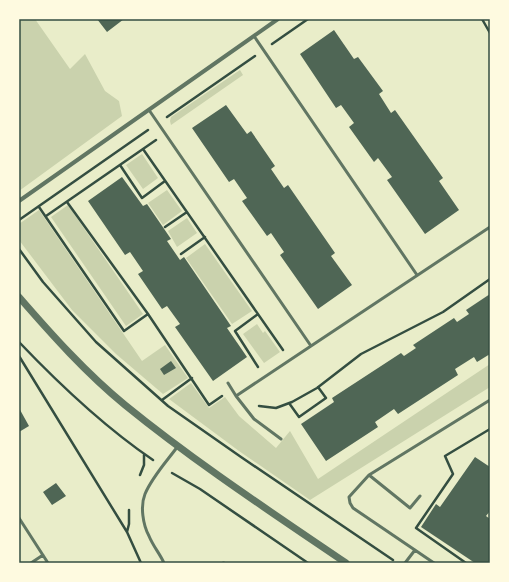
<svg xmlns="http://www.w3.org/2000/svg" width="509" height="582" font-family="'Titillium Web',sans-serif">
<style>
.green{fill:#cad2ad}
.building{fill:#4f6655}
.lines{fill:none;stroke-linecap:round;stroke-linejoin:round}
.path{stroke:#344e41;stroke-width:2.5}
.service{stroke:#617663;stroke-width:3}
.minor{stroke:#617663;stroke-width:4}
.tertiary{stroke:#617663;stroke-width:7}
.neatline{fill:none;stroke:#344e41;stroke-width:1.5}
</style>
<rect width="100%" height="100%" fill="#e9edc9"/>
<path class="green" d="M19 19H35L70 69 85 54 105 91 119 101 122 116 19 191Z
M240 70 243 75 171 125 170 121 171 117Z
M142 154 158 178 143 189 126 165Z
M167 190 182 211 163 225 148 203Z
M68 205 143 314 126 326 51 217Z
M39 210 142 361 165 345 188 378 163 394 116 354 72 310 19 240V224Z
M187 218 197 233 177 247 168 231Z
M205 244 252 311 232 324 186 258Z
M257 324 263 333 265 331 280 352 264 363 243 334Z
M490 364V387L310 500 239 451 169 399 191 383 209 408 225 397 239 416 276 448 290 431 318 479Z"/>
<path class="building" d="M97 19H124L107 32Z
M334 30 354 59 358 57 383 91 379 94 391 113 395 110 443 178 439 181 459 210 425 234 387 180 392 177 378 158 374 162 349 127 354 123 341 105 336 108 300 54Z
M226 105 247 134 251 131 275 166 271 169 284 188 288 185 335 253 331 256 352 285 318 309 280 255 284 252 271 233 267 236 242 201 247 198 234 179 229 182 192 128Z
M122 177 143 206 147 204 171 239 167 241 180 260 184 257 231 326 227 328 247 357 213 381 175 327 180 324 167 306 162 309 138 274 143 271 130 252 125 255 88 201Z
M490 294V354L477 362 474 357 455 369 458 375 398 414 394 409 375 422 378 427 326 461 301 424 334 402 332 398 401 353 404 356 416 348 413 345 454 318 457 322 469 314 466 310Z
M171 361 176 368 164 375 160 369Z
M19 408 29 426 19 432Z
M475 457 490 467V511L486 516 490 519V563H475L421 527 436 504 440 507Z
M56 483 66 496 52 505 43 492Z"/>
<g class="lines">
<path class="path" d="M482 19 490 33
M272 44 308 19
M167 117 255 56
M143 149 283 350
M120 165 142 198 165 181
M67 202 148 314 209 405 222 396
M39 207 124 331 148 314
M46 216 156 140
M19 220 148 130
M165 227 187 212
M19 249 43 282 96 342 168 406 241 457 393 560
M181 254 205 237
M19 342C60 385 103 426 153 460
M19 356 127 532
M258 367 235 331 258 314
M162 400 192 378
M289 403 299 417 326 398 318 387
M259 406 276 408 292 402 317 388 361 354 443 312 490 279
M172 473 200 489 308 563
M140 475 144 465V455
M129 510V524L127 532 141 563
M466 563 416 528 453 474 445 456 490 429"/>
<path class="service" d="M254 36 417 275
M149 110 311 346 236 396 228 383
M311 346 490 227
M236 396 254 419 281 439
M369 475 410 508 420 496
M19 518 48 563
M31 563 43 555
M164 563C160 554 153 546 149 536 143 525 140 506 145 494 152 477 167 461 178 446
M223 563H224
M405 563 415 550
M434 563 353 508 350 503 349 497 369 475 490 400"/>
<path class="minor" d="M19 201 278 19"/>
<path class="tertiary" d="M19 297C52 335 86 373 125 405 195 462 271 512 346 563"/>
</g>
<rect width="509" height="582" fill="none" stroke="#fefae0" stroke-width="40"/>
<rect x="20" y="20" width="469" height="542" class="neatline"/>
</svg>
